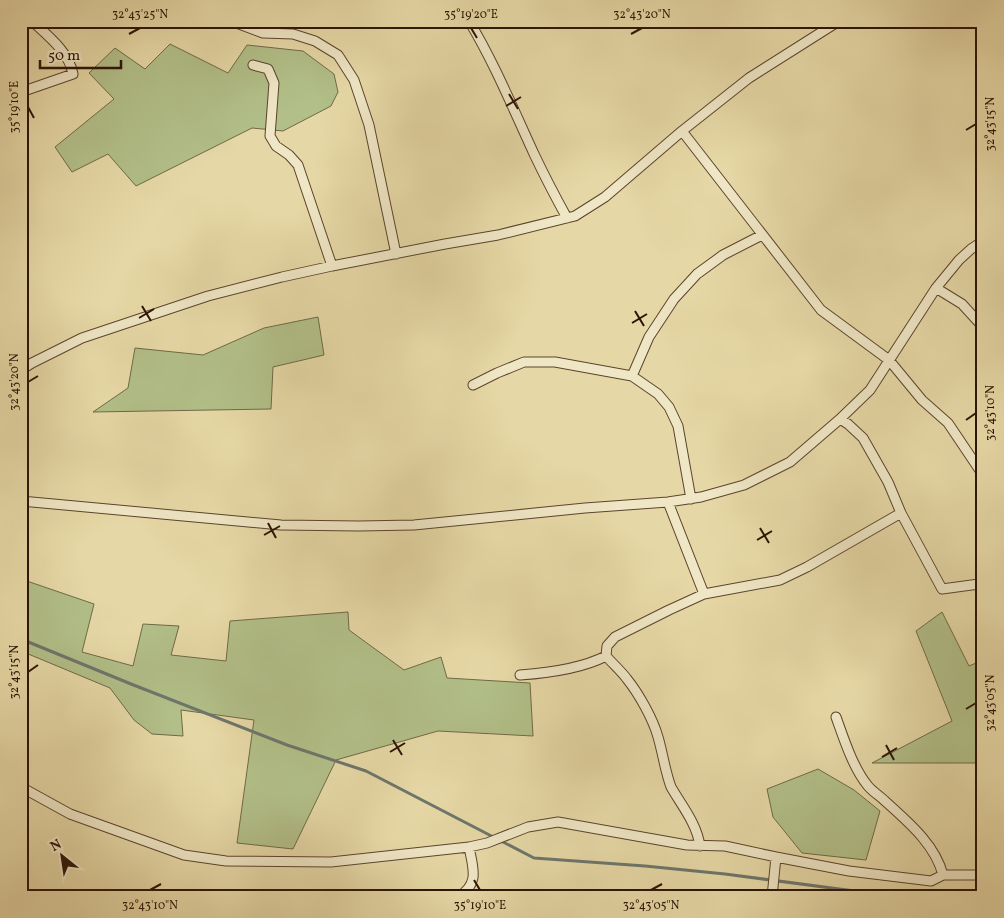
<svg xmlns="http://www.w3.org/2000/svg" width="1004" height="918" font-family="Vollkorn,serif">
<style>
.grass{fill:#b2bf88;stroke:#706946}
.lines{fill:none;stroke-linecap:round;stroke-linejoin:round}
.stream{stroke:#6e766c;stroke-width:3}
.street-casing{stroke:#5b442d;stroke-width:11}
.street{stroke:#efe6c5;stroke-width:9}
.ticks{fill:none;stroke:#2d1305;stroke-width:2}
.neatline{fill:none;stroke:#2d1305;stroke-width:2}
.ticks-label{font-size:12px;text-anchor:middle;fill:#2d1305}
</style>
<rect width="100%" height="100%" fill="#e6d8a6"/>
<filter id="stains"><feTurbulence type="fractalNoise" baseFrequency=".004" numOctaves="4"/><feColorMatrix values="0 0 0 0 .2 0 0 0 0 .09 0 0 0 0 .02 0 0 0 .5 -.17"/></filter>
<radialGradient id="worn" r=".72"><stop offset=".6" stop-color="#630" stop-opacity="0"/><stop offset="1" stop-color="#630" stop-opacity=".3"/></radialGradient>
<path class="grass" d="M170 44 228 73 247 45 303 51 334 74 338 92 331 106 283 131 252 128 136 186 108 154 72 172 55 147 114 99 89 73 115 48 145 69Z
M318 317 324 355 273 367 271 409 93 412 128 388 135 348 203 355 264 328Z
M21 579 94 604 82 652 133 666 143 624 179 626 171 655 226 661 230 621 348 612 349 630 404 670 441 657 447 678 530 683 533 736 438 731 336 760 293 849 237 843 254 720 181 710 183 736 152 734 134 720 110 688 21 651Z
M942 612 969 666 983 660V763H872L952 721 916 631Z
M818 769 854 790 880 811 866 860 802 853 773 817 767 789Z"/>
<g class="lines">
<path class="stream" d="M21 639 131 684 287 745 366 771 534 858 645 866 725 874 900 897"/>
<defs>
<path id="street" d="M231 21 263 33 293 34 315 41 338 55 354 80 369 125 396 254
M469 21C495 64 514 111 535 156 545 177 556 198 567 218
M253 65 268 69 274 83 270 136 276 146 289 155 298 165 332 266
M21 92 73 74C69 52 48 36 32 21
M682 131 821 310 889 360 922 400 948 423 983 475
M936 288 962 304 983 327
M21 370 32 363 82 338 208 296 282 277 332 266 445 244 498 235 575 216 605 197 682 131 749 78 839 21
M473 385 497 373 524 362H555L632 376
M840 419 848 424 863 438 888 482 901 513 942 589 979 584
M691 499 678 426 669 407 658 394 632 376 649 337 674 299 697 274 723 255 762 235
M21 501 281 525 359 526 414 525 585 508 668 502 701 497 744 485 790 462 840 419 870 390 936 288 959 260 971 249 983 241
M668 502 704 594
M606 656C613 664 621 671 627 679 639 694 653 719 658 737 663 754 665 771 671 787 682 806 697 824 700 846
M520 675C548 673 581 669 606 656L607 646 615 637 669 610 704 594 780 580 807 567 901 513
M836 717C844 739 853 768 868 786 873 792 880 796 885 801 908 822 935 844 943 875
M21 787 70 814 184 855 226 861 331 862 469 847 487 843 528 827 558 822 687 845 725 846 776 857 849 871 931 881 943 875H983
M21 895 24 897
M458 897C480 884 473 868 469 847
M772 897 776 857"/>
</defs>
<use href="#street" class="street-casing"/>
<use href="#street" class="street"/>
</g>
<path class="ticks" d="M471 28 477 38M129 34 140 28M631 34 642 28M509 94 518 109M506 106 521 97M28 107 34 118M966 130 976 124M142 306 151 321M635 311 644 326M139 318 154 309M632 323 647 314M28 382 38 376M966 420 976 413M268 523 276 538M760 528 769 543M264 535 280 526M757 540 772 531M28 672 38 665M966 709 976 703M393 740 402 755M886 745 894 760M390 752 405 743M882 757 897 748M474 880 480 890M150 890 161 884M651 890 662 884"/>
<rect width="1004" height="918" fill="none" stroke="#e6d8a6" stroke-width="55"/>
<g transform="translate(62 856) rotate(330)" stroke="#efe6c5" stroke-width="4" paint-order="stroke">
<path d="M0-4L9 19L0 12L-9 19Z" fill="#2d1305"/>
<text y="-8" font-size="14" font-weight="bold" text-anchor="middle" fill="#2d1305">N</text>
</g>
<path d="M40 60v8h81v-8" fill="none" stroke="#2d1305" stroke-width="2.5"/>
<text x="48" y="60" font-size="15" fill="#2d1305" stroke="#efe6c5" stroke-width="4" paint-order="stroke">50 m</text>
<rect x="28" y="28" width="948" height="862" class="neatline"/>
<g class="ticks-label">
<text x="140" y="18">32°43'25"N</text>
<text x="471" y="18">35°19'20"E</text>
<text x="642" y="18">32°43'20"N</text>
<text transform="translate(14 107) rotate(-90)" y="4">35°19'10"E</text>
<text transform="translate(990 124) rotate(-90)" y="4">32°43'15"N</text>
<text transform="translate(14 382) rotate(-90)" y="4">32°43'20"N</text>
<text transform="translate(990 413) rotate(-90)" y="4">32°43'10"N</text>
<text transform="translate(14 672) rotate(-90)" y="4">32°43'15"N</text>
<text transform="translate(990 703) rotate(-90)" y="4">32°43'05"N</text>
<text x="150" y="909">32°43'10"N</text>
<text x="480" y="909">35°19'10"E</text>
<text x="651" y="909">32°43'05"N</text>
</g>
<rect width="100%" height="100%" filter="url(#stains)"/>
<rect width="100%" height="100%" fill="url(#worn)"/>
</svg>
